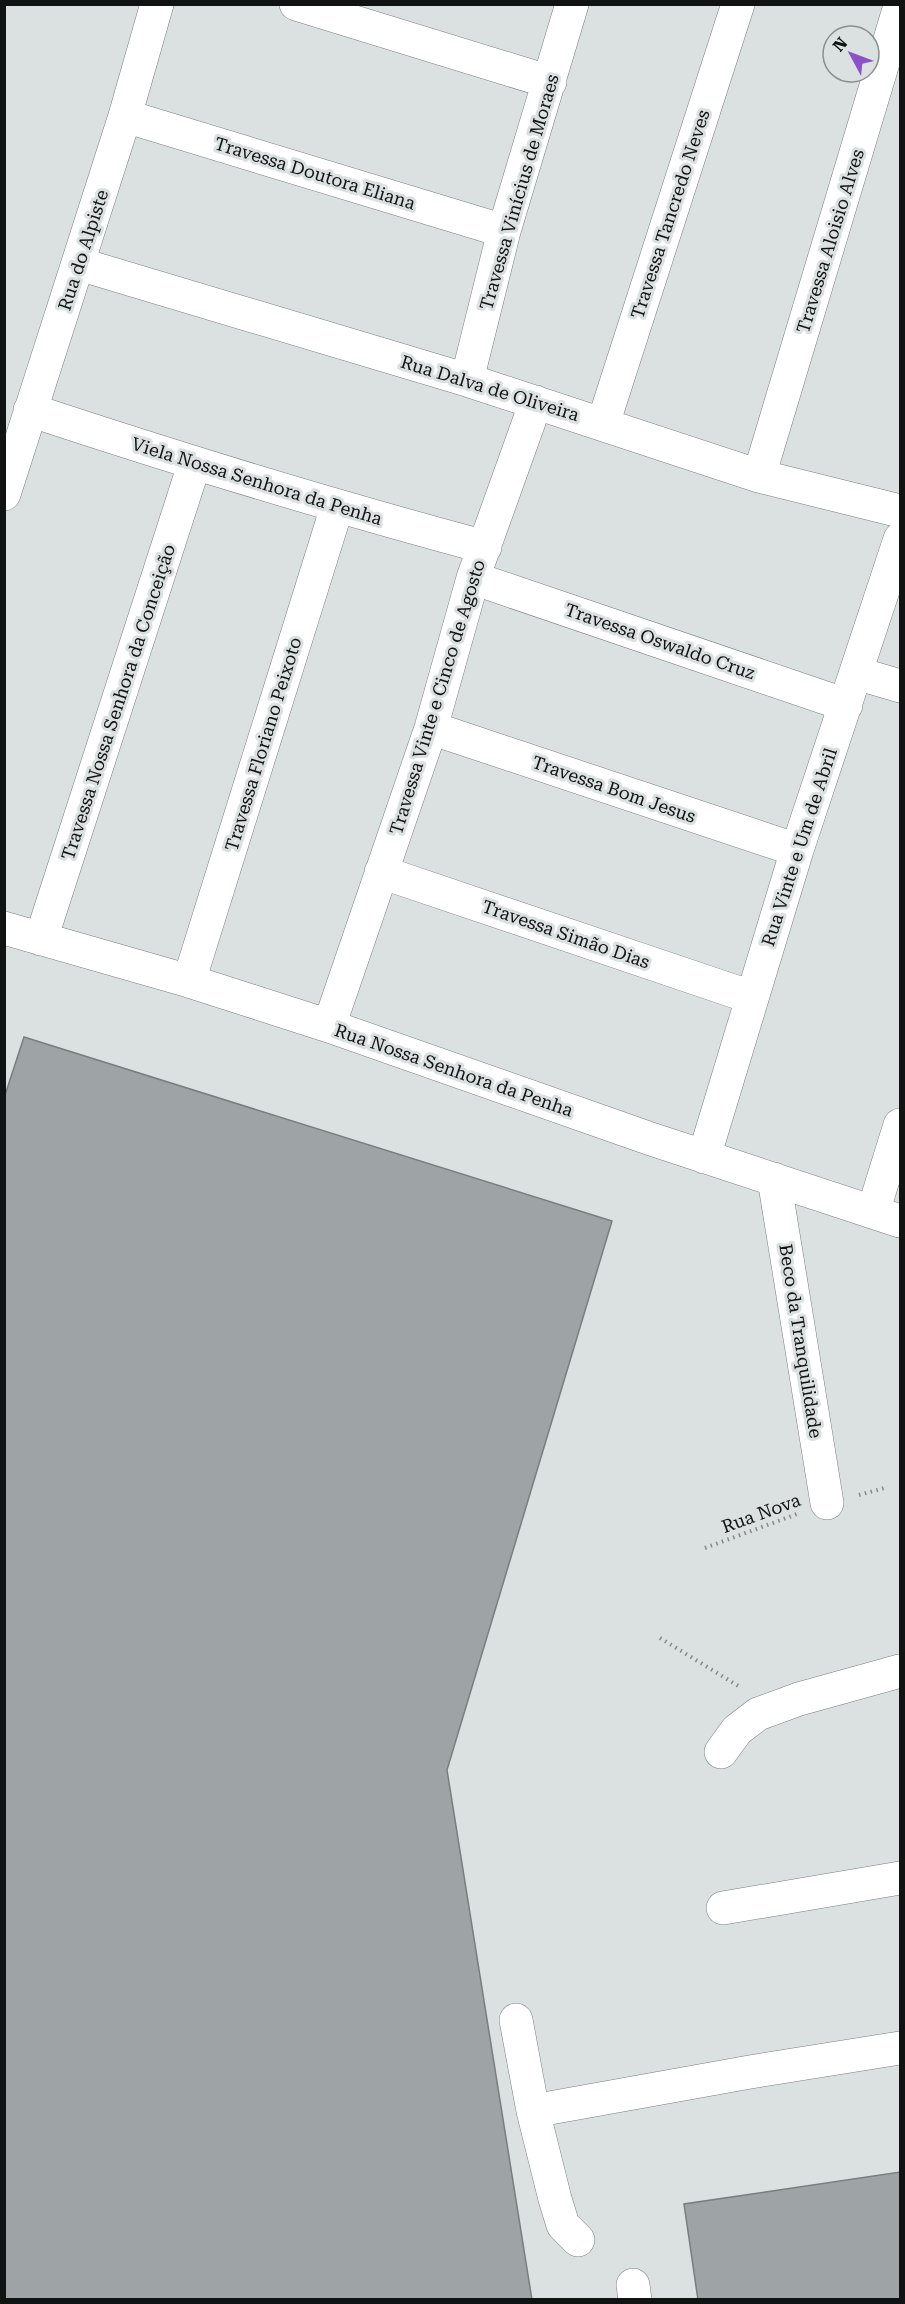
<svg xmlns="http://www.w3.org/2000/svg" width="905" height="2304" font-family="'Roboto Serif',serif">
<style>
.building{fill:#9ea3a5;stroke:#787d7e;stroke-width:1.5}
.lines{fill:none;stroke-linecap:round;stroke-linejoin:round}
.minor-casing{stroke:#7a7f7f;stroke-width:34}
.path{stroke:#858989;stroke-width:4;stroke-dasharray:1.5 4.5;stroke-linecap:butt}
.minor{stroke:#fff;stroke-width:33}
.labels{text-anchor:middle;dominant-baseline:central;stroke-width:6;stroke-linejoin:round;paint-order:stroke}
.street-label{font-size:18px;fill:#111313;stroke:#dbe0e0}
</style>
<rect width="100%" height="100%" fill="#dbe0e0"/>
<path class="building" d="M24 1037 612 1221 447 1770 532 2300H4V1098Z
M900 2172V2300H698L684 2204Z"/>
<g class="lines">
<defs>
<path id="minor" d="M296 4 550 82
M125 116 504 231
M79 264 467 380 759 476 900 511
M467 380 504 231 572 4
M30 410C181 460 332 506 485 547
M603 424 738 4
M759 476 900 6
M4 494 125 116 157 4
M473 578 846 705
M856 673 900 686
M431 728 797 850
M381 872 751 997
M4 928 189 981 329 1026 651 1139 900 1221
M41 939 194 465
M189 981 337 507
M329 1026 431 728 473 578 536 402
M704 1157 797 850 900 539
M774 1179 827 1503
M873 1212 900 1125
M721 1752 737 1730 758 1714 799 1699 900 1671
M723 1908 900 1878
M516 2020 533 2111 555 2199 563 2225 578 2240
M533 2111 750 2072 900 2048
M633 2285 635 2300"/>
</defs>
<use href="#minor" class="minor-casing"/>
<path class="path" d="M859 1495 888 1487
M705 1548 797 1514
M660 1638 740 1687"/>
<use href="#minor" class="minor"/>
</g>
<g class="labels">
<g class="street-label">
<text transform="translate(315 173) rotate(17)">Travessa Doutora Eliana</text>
<text transform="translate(519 192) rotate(-74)">Travessa Vinícius de Moraes</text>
<text transform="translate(670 214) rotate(-72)">Travessa Tancredo Neves</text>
<text transform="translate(830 241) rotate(-73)">Travessa Aloisio Alves</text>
<text transform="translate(83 250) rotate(-72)">Rua do Alpiste</text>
<text transform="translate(490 388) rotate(17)">Rua Dalva de Oliveira</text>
<text transform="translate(257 481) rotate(17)">Viela Nossa Senhora da Penha</text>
<text transform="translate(660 641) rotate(19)">Travessa Oswaldo Cruz</text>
<text transform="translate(437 697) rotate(-73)">Travessa Vinte e Cinco de Agosto</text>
<text transform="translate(118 702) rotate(-72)">Travessa Nossa Senhora da Conceição</text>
<text transform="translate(263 744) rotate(-73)">Travessa Floriano Peixoto</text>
<text transform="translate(614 789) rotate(19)">Travessa Bom Jesus</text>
<text transform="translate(799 847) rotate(-72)">Rua Vinte e Um de Abril</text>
<text transform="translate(566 934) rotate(19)">Travessa Simão Dias</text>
<text transform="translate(454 1070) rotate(19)">Rua Nossa Senhora da Penha</text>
<text transform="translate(801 1341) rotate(81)">Beco da Tranquilidade</text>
<text transform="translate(761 1513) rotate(-20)">Rua Nova</text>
</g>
</g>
<rect width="905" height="2304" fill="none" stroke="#111313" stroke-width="12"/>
<g transform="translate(851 54) rotate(311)"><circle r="28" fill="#dbe0e0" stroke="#8a8e8e" stroke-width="1.5"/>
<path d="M0-4.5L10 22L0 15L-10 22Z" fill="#8c50c7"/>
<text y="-9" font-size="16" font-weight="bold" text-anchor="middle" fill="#111313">N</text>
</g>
</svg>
